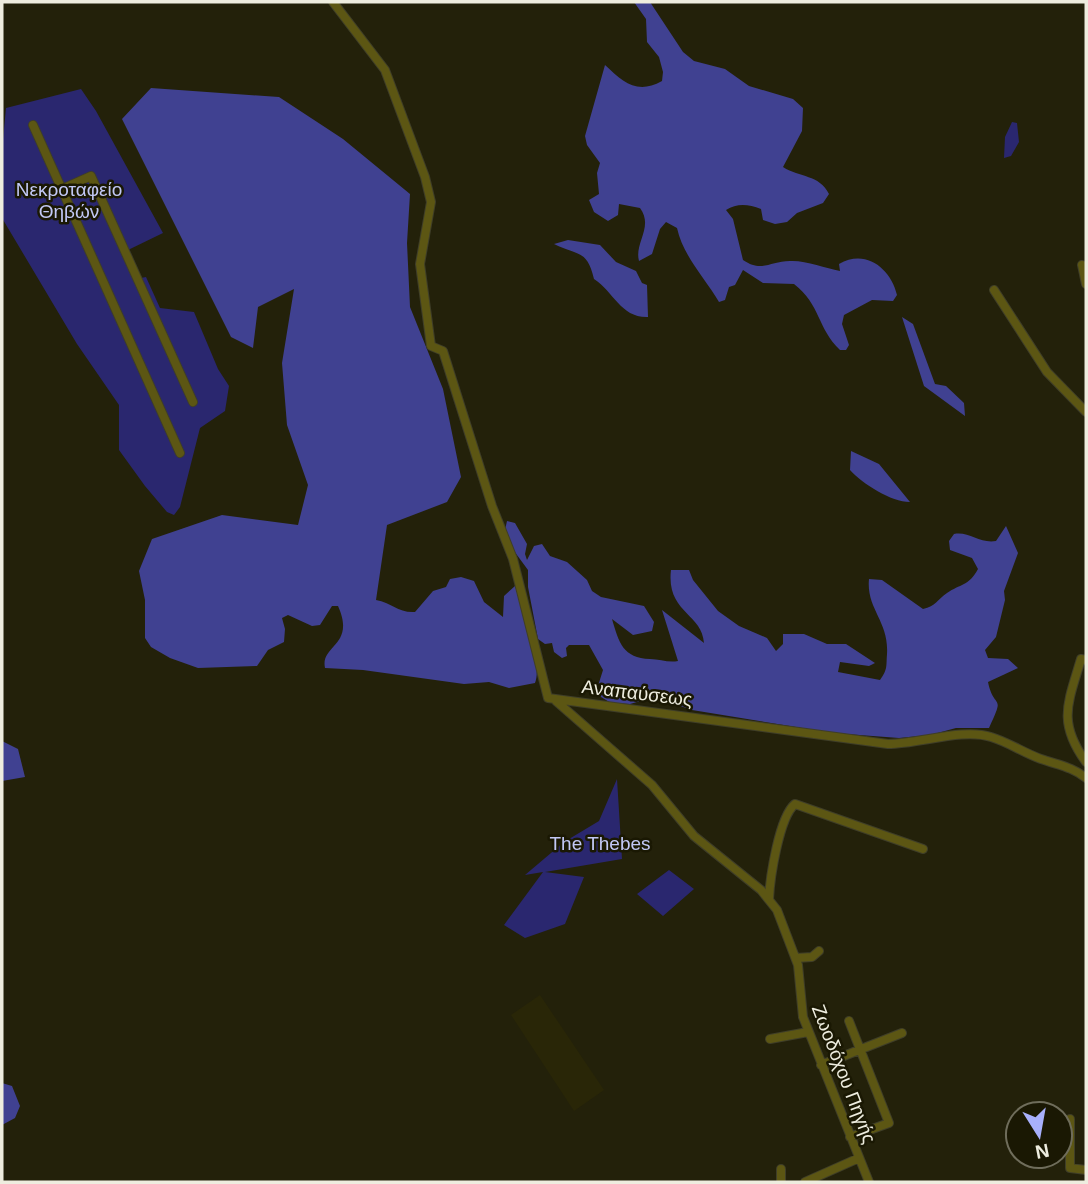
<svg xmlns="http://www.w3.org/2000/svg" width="1088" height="1184" font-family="Helvetica,sans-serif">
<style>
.built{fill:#292607}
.green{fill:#2a276f}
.forest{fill:#404191}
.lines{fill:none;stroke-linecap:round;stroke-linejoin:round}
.street-casing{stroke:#3f3e28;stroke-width:10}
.street{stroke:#5c5613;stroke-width:8}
.labels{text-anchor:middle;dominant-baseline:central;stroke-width:5;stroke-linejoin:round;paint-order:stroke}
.park-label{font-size:19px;fill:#c2c8f5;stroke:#1a1803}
.street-label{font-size:19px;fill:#eeeddf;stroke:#1a1803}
</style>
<rect width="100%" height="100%" fill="#23210a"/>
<path class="built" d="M540 995 604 1090 574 1111 511 1015Z"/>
<path class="green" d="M81 89 96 111 163 233 128 250 141 278 146 277 160 308 194 312 218 369 229 386 225 411 200 428 180 507 174 515 167 512 145 486 119 450V405L77 344 2 218V150L6 108Z
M1012 122 1017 123 1019 142 1011 156 1004 158 1005 137Z
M617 779 622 859 545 872 584 877 565 924 525 938 504 925 543 872 525 875 564 842 599 821Z
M669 870 694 889 663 916 637 894Z"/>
<path class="forest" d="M634 2H650L683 52 694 61 725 69 749 86 793 99 803 108 802 131 783 167C800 178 819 174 829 194L823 203 797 213 787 222 775 224 763 220 761 209C748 204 737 203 726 210L733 219 743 260C762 273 770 261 790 261 805 260 825 268 840 271L839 264C866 248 891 269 897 295L893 301 872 300 844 315 842 324 849 345 846 350H840C817 328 821 305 794 284L763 283 743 270 735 285 729 287 725 300 719 302C705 278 683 256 677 228L666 222 660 229 652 254 639 261C634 243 654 227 640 208L619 204 618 215 608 221 594 212 589 200 599 194 597 173 600 163 587 145 585 136 605 65C623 82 637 95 662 81L663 72 659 57 647 42 646 19Z
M151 88 279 97 343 139 410 194 407 243 410 307 443 389 461 477 447 502 387 525 376 600C392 603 398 613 415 612L433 591 446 587 450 579 461 577 474 581 484 602 503 617 504 596 515 586C522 607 543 664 535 683L509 688 489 682 464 684 363 670 325 668C320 645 356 646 338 606H332L320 625 312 626 288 615 282 618 285 629 284 642 268 650 257 666 198 668 170 658 151 647 145 638V600L139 571 152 539 222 515 298 525 308 485 287 425 282 363 294 289 258 307 253 348 231 337 122 119Z
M568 240 600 245 616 262 636 271 642 283 647 285 648 317C621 318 614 292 594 279 587 249 578 256 554 244Z
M902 317 913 324 935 384 946 386 964 403 965 416 924 386Z
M851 451 879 464 910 502C891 502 863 484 850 470Z
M507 521 515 523 527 544 525 554 527 560 534 546 542 544 550 556 567 562 587 580 592 591 601 597 644 606 654 622 652 631 633 635 612 619C619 643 623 658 650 659 660 659 668 663 678 661L662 610 704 643C702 613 666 613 671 570H689L693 580 718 611 739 626 767 638 776 651 783 644V634H804L827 644H846L875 663 869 666 840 662 838 672 880 680C888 669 886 666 887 654 889 621 866 609 869 579L882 580 923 609C936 606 937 600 947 593 960 584 969 586 978 569L972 558 950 550 949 541 954 534C969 531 980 544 996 541L1006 526 1018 553 1004 591 1005 600 996 637 985 650 988 658 1008 659 1018 668 988 682C994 711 1006 692 989 728H956L930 735 899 738 833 733 692 710 654 697 630 704 611 703 601 697 597 689 603 670 589 645H569L566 648 567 656 562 658 554 652 552 643 545 644 538 639 528 587V570L514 551 505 530Z
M2 741 18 749 25 777 2 781Z
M2 1083 12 1086 20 1106 15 1118 2 1125Z"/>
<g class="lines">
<defs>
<path id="street" d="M333 2 385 70 425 177 431 202 420 264 431 346 443 351 492 506 513 559 548 698 888 744C919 744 963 728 991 737 1008 742 1024 753 1041 759 1058 765 1073 767 1086 778
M33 125 180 453
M62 189 91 176 193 402
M1082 265 1086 284
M994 290 1047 372 1086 412
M1086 660 1081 659C1068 703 1057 722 1086 762
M556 701 652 785 694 836 761 890 777 910 798 965 803 1017 869 1182
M769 899C770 878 779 817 795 804L923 849
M796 958 812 957 819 951
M849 1021 889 1123 850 1137
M770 1039 808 1032
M821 1065 902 1033
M1070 1119V1168L1086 1170
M781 1182V1169
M805 1182 859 1158"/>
</defs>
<use href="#street" class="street-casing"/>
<use href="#street" class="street"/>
</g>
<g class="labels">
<g class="park-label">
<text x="69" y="189">Νεκροταφείο<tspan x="69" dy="22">Θηβών</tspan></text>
<text x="600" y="843">The Thebes</text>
</g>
<g class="street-label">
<text transform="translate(637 693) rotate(7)">Αναπαύσεως</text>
<text transform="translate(844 1074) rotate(69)">Ζωοδόχου Πηγής</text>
</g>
</g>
<rect width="1088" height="1184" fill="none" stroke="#eeeddf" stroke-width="7"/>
<g transform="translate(1039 1135) rotate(169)"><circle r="33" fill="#1a1803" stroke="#6f6d5b" stroke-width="2"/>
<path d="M0-5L12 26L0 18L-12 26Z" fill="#a8b0fc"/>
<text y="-10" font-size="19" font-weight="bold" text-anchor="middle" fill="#eeeddf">N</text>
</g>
</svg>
